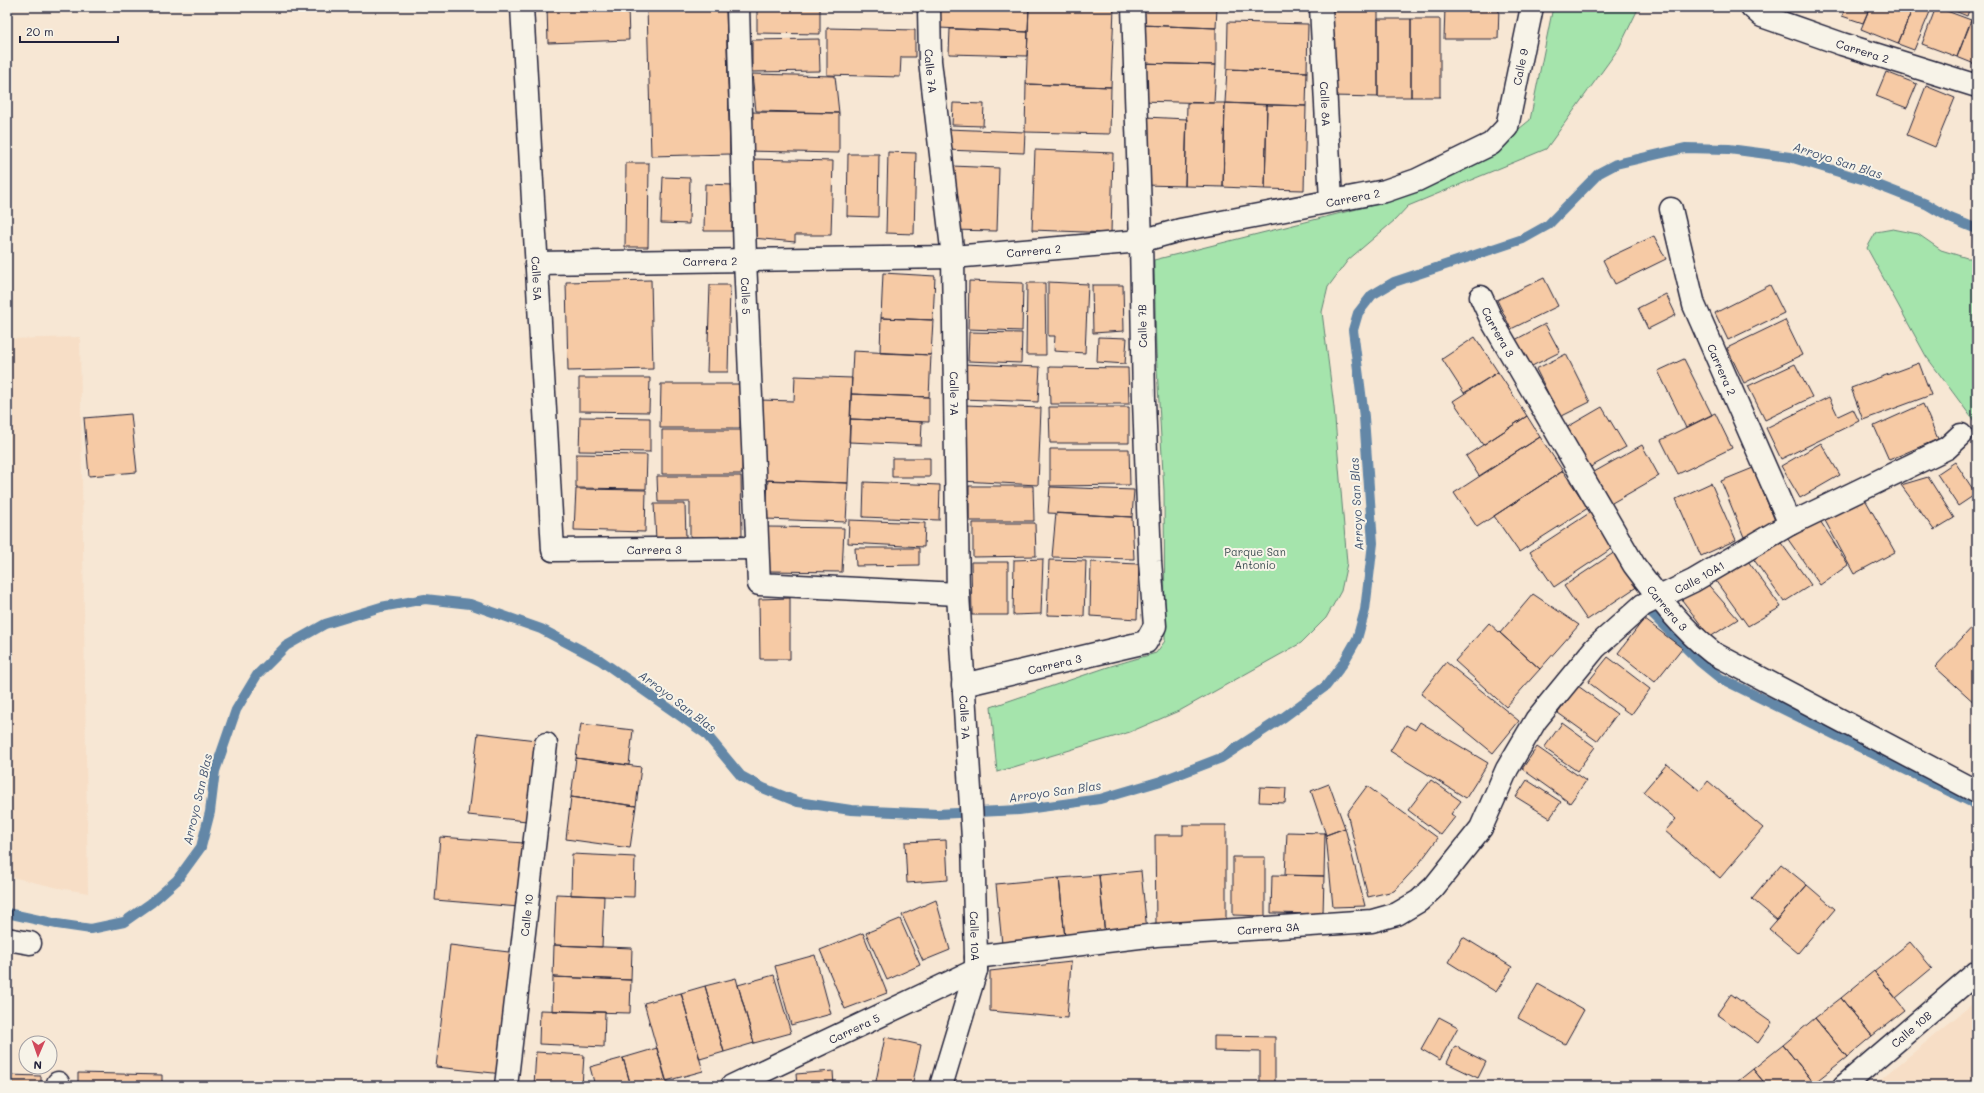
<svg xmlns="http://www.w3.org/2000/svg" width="1984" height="1093" font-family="Mali,sans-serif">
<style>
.built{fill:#f7dec6}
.green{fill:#a5e4ac;stroke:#648374}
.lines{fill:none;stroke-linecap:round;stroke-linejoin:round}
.stream{stroke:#6387a7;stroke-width:10}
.building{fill:#f6caa5;stroke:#22223b}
.minor-casing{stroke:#22223b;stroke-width:25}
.minor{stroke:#f7f3e8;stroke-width:22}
.labels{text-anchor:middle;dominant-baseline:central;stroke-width:4;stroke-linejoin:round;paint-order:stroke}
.street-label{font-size:11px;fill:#22223b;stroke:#f7f3e8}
.park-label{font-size:11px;fill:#435257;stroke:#f7f3e8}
.water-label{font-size:12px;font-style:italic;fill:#435471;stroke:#f7f3e8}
</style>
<rect width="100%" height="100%" fill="#f7e7d4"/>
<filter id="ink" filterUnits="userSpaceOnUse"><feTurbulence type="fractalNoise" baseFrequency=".025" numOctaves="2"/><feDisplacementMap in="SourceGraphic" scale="8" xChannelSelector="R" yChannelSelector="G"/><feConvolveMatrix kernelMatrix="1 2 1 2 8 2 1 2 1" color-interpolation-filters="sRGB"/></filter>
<g filter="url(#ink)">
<path class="built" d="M80 337 88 893 59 888 7 876V339Z
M1977 1000V1086H1873Z"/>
<path class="green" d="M1553 7H1639L1619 48 1546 149 1408 206 1395 220 1348 260 1328 287 1322 312 1334 407 1347 563 1341 591 1326 618 1301 643 1181 710 1130 732 997 772 991 707 1111 666 1156 653 1165 641 1164 491 1156 350 1154 260 1377 204 1483 158 1530 120Z
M1893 229 1918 234 1941 250 1967 258H1977V425L1926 356 1867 248 1876 232Z"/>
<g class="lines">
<path class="stream" d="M1643 605 1699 661 1720 678 1977 805
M7 913 57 924 91 929 124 922 151 903 177 880 201 847 210 812 215 771 236 710 257 675 286 646 325 624 381 607 425 599 470 604 541 629 600 660 706 734 741 776 763 788 798 802 851 810 937 814 1019 810 1100 799 1161 781 1221 758 1284 717 1326 686 1342 665 1357 639 1365 610 1373 543 1364 417 1353 330 1358 313 1372 295 1394 282 1523 239 1548 225 1599 173 1616 164 1685 148 1729 149 1790 157 1865 180 1926 204 1950 218 1977 229"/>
</g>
<path class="building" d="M547 7H628L629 40 548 43Z
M647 7H726L730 154 651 156Z
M757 7H820V34L757 33Z
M940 7H1029L1028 32 939 28Z
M1029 7H1114L1111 87 1026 84Z
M1142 7H1217L1216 28 1141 25Z
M1220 7H1307V11L1220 9Z
M1332 7H1378V97L1332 96Z
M1445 7H1499L1498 39H1444Z
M1846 7H1870L1863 23 1842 16Z
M1870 7H1913L1898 44 1861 29Z
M1913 7H1932L1914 50 1898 44Z
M1936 7 1971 20 1957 57 1922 44Z
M1945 7H1970L1967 16Z
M1977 7V65L1957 57Z
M1378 19H1411V97H1378Z
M1411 19H1440V97H1411Z
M1228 22 1308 24 1307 72 1227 69Z
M1141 25 1216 28V65L1140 63Z
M827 28 915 30V57H901L900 77 827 75Z
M950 29 1028 32 1027 56 949 54Z
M819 39 820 71 752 72V40Z
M1140 63 1216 65 1214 103 1139 101Z
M1227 69 1307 72 1306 106 1225 103Z
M1886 72 1917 84 1907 108 1876 96Z
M752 74 835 76 839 113 756 111Z
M1026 84 1111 87 1110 134 1025 132Z
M1926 86 1955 98 1935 147 1907 135Z
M953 103 984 104 983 126 952 125Z
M1187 103H1225L1223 187 1185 186Z
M1225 103 1267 105 1265 189 1223 187Z
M1267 105 1306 106 1304 190 1265 189Z
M746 112 839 113V153L745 151Z
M1145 117 1187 119 1185 186 1143 185Z
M947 129 1025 132 1024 153 946 150Z
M1035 150 1113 153 1111 233 1032 230Z
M888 152 916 153 914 234 886 233Z
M848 154H879L878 217 847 216Z
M751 159 833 161 831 235H795V242L753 238Z
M626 163H649L648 247H625Z
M952 166 999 168 997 231 950 230Z
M663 177 690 178 689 224 661 223Z
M705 184 733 185 732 231H704Z
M1654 236 1666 259 1615 284 1603 260Z
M883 273 935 276 933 320 881 318Z
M1544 278 1558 306 1511 329 1497 300Z
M651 280 653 369 568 371 566 282Z
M969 281 1023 283 1022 331 968 329Z
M1048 282 1088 284 1085 353 1054 351 1055 336H1048Z
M1027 283H1045L1046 355H1026Z
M710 285H730L728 372H707Z
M1092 285H1123L1124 331 1093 333Z
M1770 285 1784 313 1728 340 1715 313Z
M1666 294 1676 315 1648 329 1638 308Z
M881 318 933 320 931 355 880 353Z
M1785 320 1802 355 1744 383 1727 348Z
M1545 324 1560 352 1528 368 1513 341Z
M969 332 1022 333 1021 363 968 361Z
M1098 337 1127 338 1125 364 1097 362Z
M1475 337 1498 372 1464 393 1442 359Z
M853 351 931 355 929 397 851 394Z
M1566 354 1590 402 1560 417 1536 369Z
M1684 359 1712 415 1686 428 1658 371Z
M1919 363 1931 395 1863 420 1851 388Z
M963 364 1040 367 1038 402 962 399Z
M1795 364 1812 397 1765 420 1748 386Z
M1049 367 1128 368 1129 404H1050Z
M1498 372 1527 416 1483 445 1453 401Z
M795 376 852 378 848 483 757 480 760 400 794 401Z
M579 378H650L649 412 579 411Z
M661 384H741L740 428H660Z
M851 394 929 397V422L850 419Z
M1829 397 1838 416 1853 409 1859 421 1781 459 1766 428Z
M1923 404 1938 439 1889 460 1874 426Z
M965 405 1041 408 1038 485 961 481Z
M1049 407H1129V443H1050Z
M1602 407 1626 447 1587 469 1564 429Z
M1715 413 1732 448 1678 474 1661 440Z
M131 414 137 472 89 476 84 418Z
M1527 416 1540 437 1479 476 1466 456Z
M580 417 650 418V452L579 451Z
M850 419 922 422 921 445 849 442Z
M662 430H743L742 474H662Z
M1540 437 1563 471 1477 527 1454 493Z
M1821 443 1840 475 1800 498 1781 466Z
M1642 445 1659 476 1605 507 1587 476Z
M1050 449H1129L1130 485 1050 486Z
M576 454 647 455 646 489 576 488Z
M892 458H930V477H892Z
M1955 462 1976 494 1958 506 1937 474Z
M1753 468 1776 523 1744 537 1721 481Z
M1563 471 1588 508 1519 552 1494 516Z
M657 476H741L742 536 690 537V502H658Z
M1928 477 1954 518 1934 530 1901 485Z
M768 480 848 483 846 522 766 519Z
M864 482 940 485 939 520 863 517Z
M1711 483 1736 540 1701 556 1676 499Z
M969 486H1033L1034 521H969Z
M1050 487 1134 490 1132 517 1048 513Z
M576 489 646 490 645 532 574 530Z
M1862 494 1895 552 1854 574 1822 515Z
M654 504H685L686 539H656Z
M1591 512 1614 547 1554 587 1530 552Z
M1056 513 1132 517 1134 559 1052 557Z
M1817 516 1848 565 1820 585 1785 535Z
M849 520 925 523 924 547 848 543Z
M973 523H1035L1036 556 973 557Z
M768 527 844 528 842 572 767 571Z
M1779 540 1811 585 1784 602 1752 557Z
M855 548H919V565L856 566Z
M1615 552 1638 586 1587 620 1564 586Z
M1043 559 1041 614 1013 615 1014 560Z
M1049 560 1086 561 1084 616 1047 615Z
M1748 561 1781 607 1748 626 1715 580Z
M971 562H1008V615H972Z
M1091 562 1139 564 1137 619 1090 616Z
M1704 580 1738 619 1710 637 1679 596Z
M1533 594 1579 625 1540 669 1500 633Z
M790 598V659H760L759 599Z
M1644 619 1682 648 1655 682 1618 653Z
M1977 622V705L1935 667Z
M1489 623 1540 669 1506 707 1455 661Z
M1608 657 1650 689 1631 715 1588 682Z
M1446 662 1519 721 1493 753 1421 694Z
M1578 686 1617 714 1597 741 1558 713Z
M1420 722 1488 763 1466 798 1390 751 1406 725 1415 730Z
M1562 723 1595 747 1577 771 1544 748Z
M581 724 633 730 629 765 576 758Z
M478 733 536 740 527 821 468 815Z
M1537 747 1586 781 1570 803 1522 769Z
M576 758 641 767 636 806 571 797Z
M1667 764 1700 791 1708 781 1763 828 1720 878 1665 831 1676 819 1643 792Z
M1431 780 1461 801 1451 814 1455 817 1441 835 1408 810Z
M1527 780 1561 802 1550 818 1516 797Z
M1329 784 1345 828 1326 835 1311 791Z
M1367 786 1438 838 1418 865 1394 891 1368 897 1347 813Z
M1260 787 1286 788 1285 803 1259 802Z
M571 797 636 806 630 848 566 839Z
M1183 825H1226V925H1156L1155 835H1183Z
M1345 828 1365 906 1333 907 1326 835Z
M1287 832 1325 833 1324 876 1285 875Z
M440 837 524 843 519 907 435 900Z
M946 840 948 880 907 883 905 842Z
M572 854 635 857 634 897 571 895Z
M1233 857H1265V916L1233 915Z
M1781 864 1807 885 1777 920 1752 899Z
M1141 871 1147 931 1105 935 1099 875Z
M1099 875 1105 935 1065 938 1059 878Z
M1272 875 1324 876 1323 914 1271 913Z
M1059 878 1065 938 1002 944 996 884Z
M1807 885 1835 909 1798 953 1769 929Z
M556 894 604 896 602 947 554 945Z
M936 900 950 950 923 961 902 915Z
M900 919 920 965 887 980 866 933Z
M863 933 887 993 845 1009 820 950Z
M1463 937 1512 967 1496 992 1448 962Z
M1910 942 1932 968 1896 998 1874 971Z
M450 945 517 953 503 1074 436 1067Z
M554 945 632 948 631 980 553 977Z
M815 955 831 1014 791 1025 775 966Z
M1071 962 1067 1018 990 1011V971Z
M1874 971 1905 1010 1872 1036 1841 998Z
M774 975 791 1033 754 1043 738 985Z
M553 977 631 980 630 1013 552 1011Z
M736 978 754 1043 724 1052 705 986Z
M1538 984 1584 1010 1565 1044 1518 1018Z
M705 986 724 1052 700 1059 681 993Z
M681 993 703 1071 666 1081 644 1003Z
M1731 994 1772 1023 1758 1043 1717 1014Z
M1841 998 1872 1036 1847 1057 1815 1018Z
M540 1010 605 1012 604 1047 539 1044Z
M1439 1017 1458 1027 1440 1060 1421 1049Z
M1815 1018 1847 1057 1814 1083 1783 1045Z
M1214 1036 1275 1037V1086H1260V1052L1214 1051Z
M885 1037 921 1045 912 1086H875Z
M1783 1045 1814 1083 1810 1086H1767L1753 1069Z
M1455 1046 1486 1062 1478 1078 1447 1063Z
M657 1048 668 1086H631L623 1058Z
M536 1052 584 1055 582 1086H534Z
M623 1058 631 1086H595L590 1067Z
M1753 1069 1767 1086H1732Z
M833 1071 834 1086H797L796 1074Z
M78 1073 162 1075V1086H78Z
M7 1075 41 1076V1086H7Z"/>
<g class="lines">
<defs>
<g id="minor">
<path id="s1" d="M522 7 553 550 756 548"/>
<path id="s2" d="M738 7 745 259 759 584 958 594"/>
<path id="s3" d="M929 7 930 61 953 257 958 594 973 839 976 957V970L941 1086"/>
<path id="s4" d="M1321 7 1331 201"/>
<path id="s5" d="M1752 7 1762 16 1842 44 1977 86"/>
<path id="s6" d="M1671 209 1694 305 1790 524"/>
<path id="s7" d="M536 263 953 257 1141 241 1180 230 1385 191 1417 180 1491 144 1507 127 1532 7"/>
<path id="s8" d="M1481 297 1492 321 1634 565C1658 597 1682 629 1713 653L1977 792"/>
<path id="s9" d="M963 685 1146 642 1155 626 1150 561 1144 400 1141 241 1133 7"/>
<path d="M7 939 30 943"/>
<path id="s10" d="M976 957 1156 935 1372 921 1397 914 1419 901 1434 887 1481 828 1507 769 1536 720 1595 648 1643 605 1693 581 1790 524 1947 448 1961 435"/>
<path d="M58 1086V1083"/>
<path id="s11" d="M506 1086 546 744"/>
<path id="s12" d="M732 1086 976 970"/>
<path id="s13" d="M1844 1086 1977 972"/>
</g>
</defs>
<use href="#minor" class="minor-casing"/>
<use href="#minor" class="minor"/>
</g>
</g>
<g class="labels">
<g class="street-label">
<text stroke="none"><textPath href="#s5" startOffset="120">Carrera 2</textPath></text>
<text stroke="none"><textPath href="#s7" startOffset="1056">Calle 9</textPath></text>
<text stroke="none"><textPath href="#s3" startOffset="64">Calle 7A</textPath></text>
<text stroke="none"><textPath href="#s4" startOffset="97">Calle 8A</textPath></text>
<text stroke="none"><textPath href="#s7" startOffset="822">Carrera 2</textPath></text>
<text stroke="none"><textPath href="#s7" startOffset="498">Carrera 2</textPath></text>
<text stroke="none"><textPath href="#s7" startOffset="174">Carrera 2</textPath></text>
<text stroke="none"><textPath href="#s1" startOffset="272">Calle 5A</textPath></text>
<text stroke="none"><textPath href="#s2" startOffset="289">Calle 5</textPath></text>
<text transform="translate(1142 326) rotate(-91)">Calle 7B</text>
<text stroke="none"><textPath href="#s8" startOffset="39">Carrera 3</textPath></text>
<text stroke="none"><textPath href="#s6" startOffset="169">Carrera 2</textPath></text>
<text stroke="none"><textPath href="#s3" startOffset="388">Calle 7A</textPath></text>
<text stroke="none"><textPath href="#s1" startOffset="645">Carrera 3</textPath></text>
<text stroke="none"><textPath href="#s10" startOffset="887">Calle 10A1</textPath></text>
<text stroke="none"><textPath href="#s8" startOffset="363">Carrera 3</textPath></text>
<text stroke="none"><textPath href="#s9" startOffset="94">Carrera 3</textPath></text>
<text stroke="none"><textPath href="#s3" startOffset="712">Calle 7A</textPath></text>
<text stroke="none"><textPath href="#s11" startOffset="172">Calle 10</textPath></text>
<text stroke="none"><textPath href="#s10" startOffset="294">Carrera 3A</textPath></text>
<text stroke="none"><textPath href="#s3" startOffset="931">Calle 10A</textPath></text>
<text stroke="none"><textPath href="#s12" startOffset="135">Carrera 5</textPath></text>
<text stroke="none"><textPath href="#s13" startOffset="88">Calle 10B</textPath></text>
</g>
<g class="park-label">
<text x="1255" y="551">Parque San<tspan x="1255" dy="13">Antonio</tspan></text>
</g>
<g class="water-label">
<text transform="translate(1838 160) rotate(18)">Arroyo San Blas</text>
<text transform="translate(1356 504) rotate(-93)">Arroyo San Blas</text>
<text transform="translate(678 701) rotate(37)">Arroyo San Blas</text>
<text transform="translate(1055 791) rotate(-8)">Arroyo San Blas</text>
<text transform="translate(197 799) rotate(-77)">Arroyo San Blas</text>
</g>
</g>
<rect width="1984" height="1093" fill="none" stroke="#f7f3e8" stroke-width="24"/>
<rect x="12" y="12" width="1960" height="1069" fill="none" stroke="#22223b" stroke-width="1.5" filter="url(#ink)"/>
<g transform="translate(38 1055) rotate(182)"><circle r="19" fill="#f7f3e8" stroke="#a29fa3"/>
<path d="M0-3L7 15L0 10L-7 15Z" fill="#d1495b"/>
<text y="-6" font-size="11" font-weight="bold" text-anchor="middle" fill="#22223b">N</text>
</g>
<path d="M20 36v6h98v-6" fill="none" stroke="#22223b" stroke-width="2"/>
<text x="26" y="36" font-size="12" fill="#22223b" stroke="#f7f3e8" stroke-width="3" paint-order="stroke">20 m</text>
</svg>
